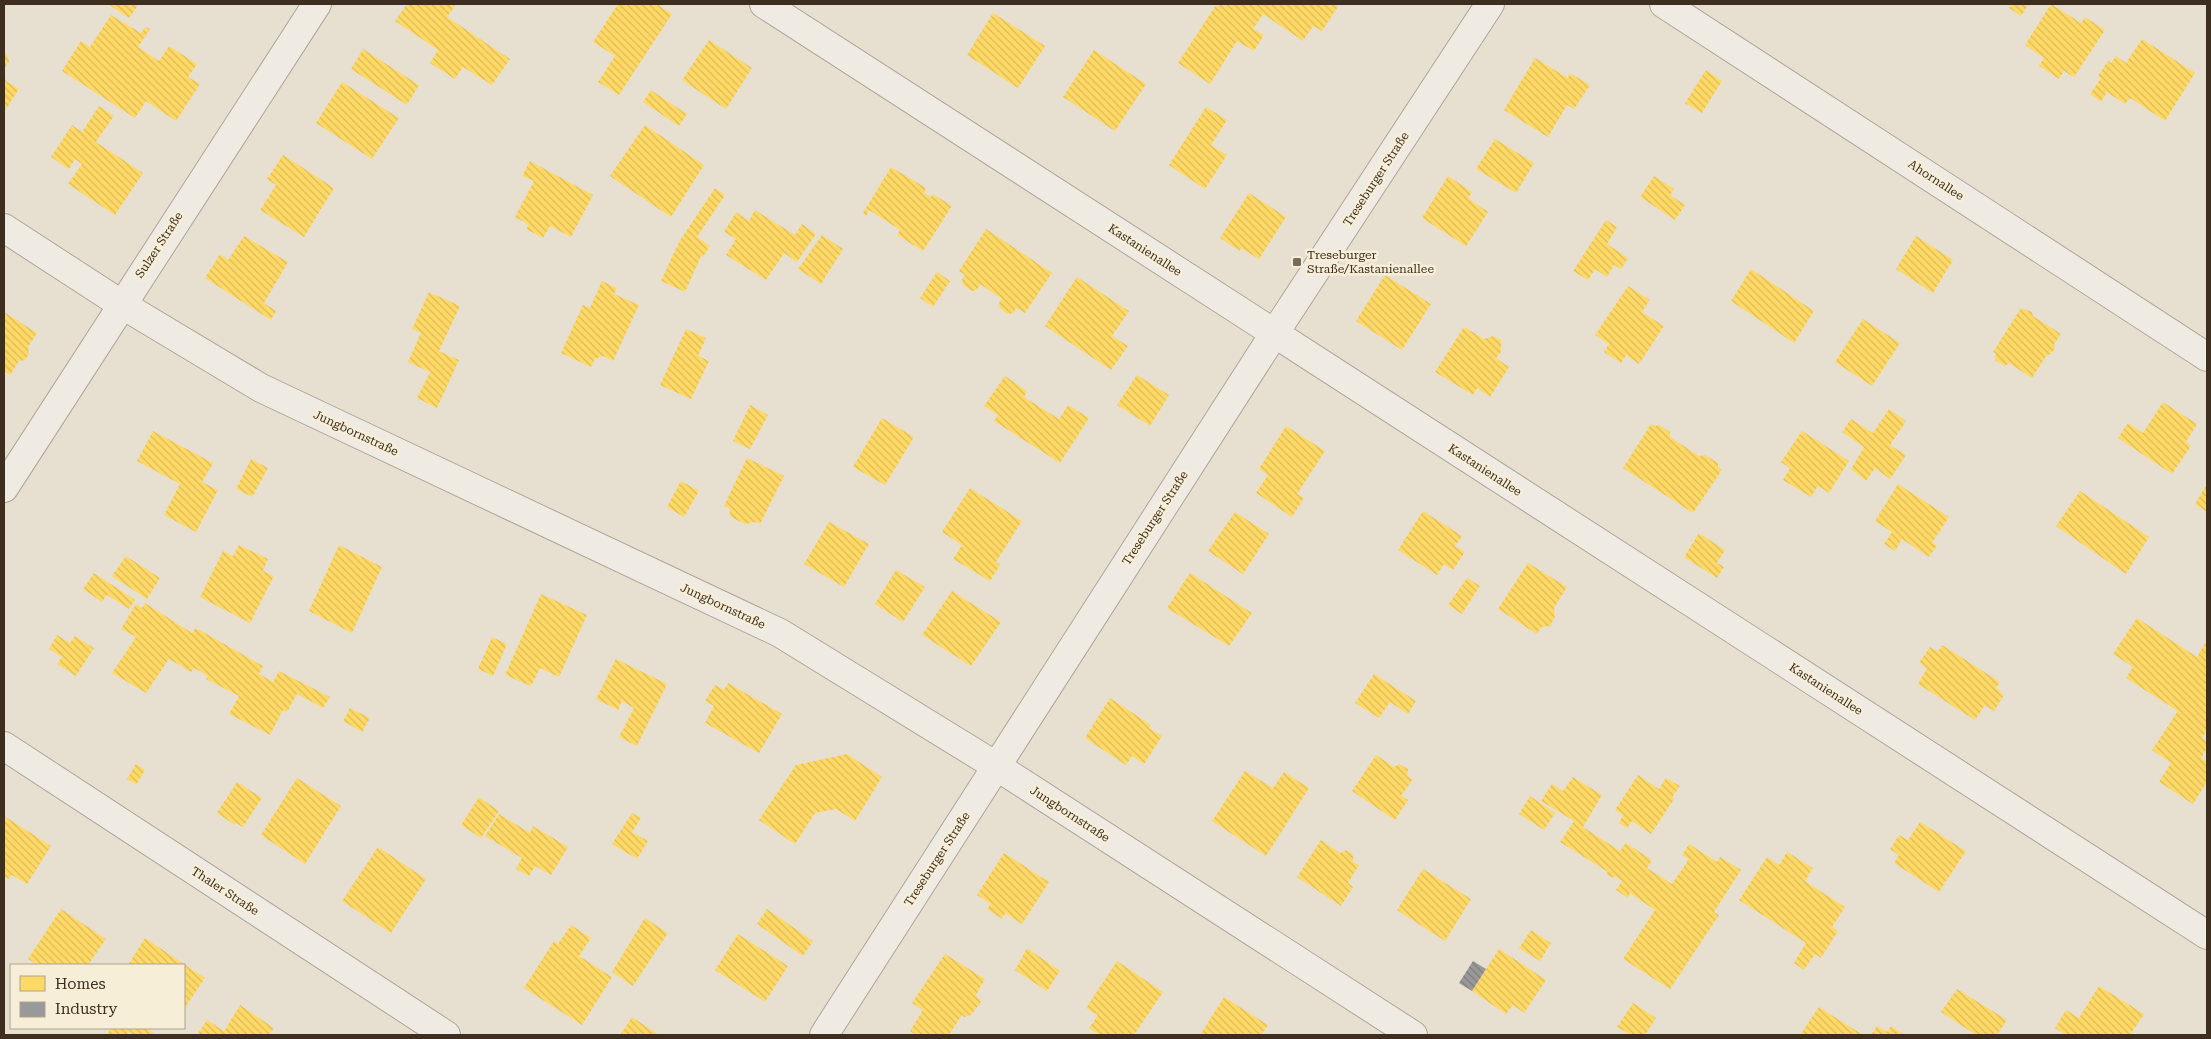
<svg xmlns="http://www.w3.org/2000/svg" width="2211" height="1039" font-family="'Roboto Serif',serif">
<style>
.homes{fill:url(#homes-back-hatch)}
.industry{fill:url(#industry-back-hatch)}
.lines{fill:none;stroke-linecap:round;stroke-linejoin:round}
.minor-casing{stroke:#ada599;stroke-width:30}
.minor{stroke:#efebe3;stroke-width:28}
.poi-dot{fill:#786c5e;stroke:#f7eed8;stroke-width:2}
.labels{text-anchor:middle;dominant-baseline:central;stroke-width:5;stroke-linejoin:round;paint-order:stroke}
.street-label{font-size:12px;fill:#3d2e20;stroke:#f7eed8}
.poi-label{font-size:12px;fill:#3d2e20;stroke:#f7eed8;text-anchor:start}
</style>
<defs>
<pattern id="homes-back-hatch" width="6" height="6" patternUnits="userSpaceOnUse" patternTransform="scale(1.25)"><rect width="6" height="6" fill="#ffd966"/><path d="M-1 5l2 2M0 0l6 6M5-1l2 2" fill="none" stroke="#dbbb58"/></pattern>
<pattern id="industry-back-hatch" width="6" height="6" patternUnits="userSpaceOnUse" patternTransform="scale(1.25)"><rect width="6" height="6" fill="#999"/><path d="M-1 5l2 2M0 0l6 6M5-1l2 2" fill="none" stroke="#7e7d7c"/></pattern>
</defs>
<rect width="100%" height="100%" fill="#e7e0d1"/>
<path class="homes" d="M108 4H139L129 18Z
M407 4H456L447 17 510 59 492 85 463 67 455 79 430 63 438 50 395 21Z
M618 4H657L672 14 619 95 598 82 615 56 593 42Z
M1220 4H1337L1339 5 1322 31 1313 26 1303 41 1263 14 1253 29 1264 35 1254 51 1237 41 1210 84 1178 63 1216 5 1218 7Z
M2012 4H2029L2021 16 2009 8Z
M2051 4 2081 23 2085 17 2105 30 2074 77 2064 71 2059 79 2039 66 2044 58 2025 45Z
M993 13 1045 46 1018 88 967 55Z
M111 15 141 33 146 27 150 29 138 47 159 61 169 46 197 64 188 77 200 84 176 121 146 101 135 118 62 71 81 41 90 47Z
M2142 39 2195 73 2165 121 2130 98 2125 104 2107 92 2101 102 2090 94 2101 78 2098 76 2108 61 2111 63 2116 56 2126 63Z
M709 40 752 68 726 109 682 80Z
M363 49 419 85 407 105 351 69Z
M1094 50 1146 84 1115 131 1063 97Z
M4 51 7 54 9 61 4 70Z
M1535 58 1568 78 1570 73 1590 85 1574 109 1567 105 1548 137 1504 110Z
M1706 70 1722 81 1702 113 1685 103Z
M4 75 6 81 19 89 4 112Z
M342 82 399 118 372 159 316 123Z
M651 90 687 114 679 126 643 102Z
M99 106 114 116 96 142 143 173 115 215 68 184 82 164 75 159 69 169 51 157 72 125 82 132Z
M1206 107 1227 120 1211 145 1227 155 1205 189 1169 165Z
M645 125 704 165 671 217 610 176Z
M1495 139 1534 163 1516 193 1476 169Z
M283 155 334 188 304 237 260 210 276 185 267 179Z
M530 161 593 195 571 237 550 226 543 238 526 229 529 225 515 217 534 181 522 176Z
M891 167 926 188 924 193 931 197 933 194 952 206 923 251 897 235 900 230 869 210 866 216 863 213Z
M1448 176 1472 192 1468 198 1488 212 1466 246 1422 218Z
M1654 176 1674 189 1670 195 1685 205 1675 220 1640 197Z
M715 188 725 195 697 237 710 246 703 257 701 256 685 292 661 281 679 242Z
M1249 193 1286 217 1259 259 1241 248 1240 251 1220 238Z
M755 210 795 235 802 224 816 234 797 262 784 253 766 280 726 255 736 239 724 232 736 212 749 221Z
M1606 220 1617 227 1607 244 1628 258 1621 269 1614 265 1607 277 1595 269 1588 280 1573 271Z
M986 229 1052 273 1025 313 1016 308 1014 313 1007 314 1000 308 999 303 1002 299 980 284 977 290 972 291 963 285 962 279 965 275 959 271Z
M822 235 843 249 821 284 798 269Z
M244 236 288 262 264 303 276 311 271 320 205 278 220 254 228 260Z
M1916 236 1953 260 1933 293 1896 269Z
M1751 269 1814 311 1794 343 1731 301Z
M937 272 950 281 933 307 920 298Z
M1385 275 1431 304 1402 350 1356 321Z
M1077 277 1129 311 1112 336 1128 346 1111 370 1045 326Z
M602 281 617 288 614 294 639 305 613 361 603 356 595 359 591 367 561 353 583 305 590 308Z
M1628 286 1650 300 1642 312 1664 326 1639 364 1626 355 1621 363 1604 352 1609 344 1595 335Z
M429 292 460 306 439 351 459 360 437 408 417 398 430 372 408 362 421 333 412 329Z
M2021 308 2032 312 2033 316 2061 334 2054 344 2055 348 2051 354 2047 355 2032 378 2009 363 2005 366 1995 360 1996 354 1993 352Z
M4 312 37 333 28 347 29 354 25 360 19 361 10 375 4 371Z
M1863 319 1900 343 1872 386 1835 362Z
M1464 327 1484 339 1493 336 1501 340V352L1496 358 1509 367 1490 397 1477 388 1473 395 1435 372Z
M686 329 706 338 698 356 709 361 691 399 660 385Z
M1137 375 1169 395 1150 426 1117 405Z
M1005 376 1027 391 1024 397 1059 419 1068 405 1089 418 1060 463 994 421 998 415 984 406Z
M2163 402 2197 424 2186 442 2191 446 2172 474 2118 438 2128 423 2143 433Z
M750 405 768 415 750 449 733 441Z
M1889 409 1906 421 1890 445 1906 455 1890 479 1875 468 1866 481 1851 469 1864 447 1842 432 1851 419 1873 433Z
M882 418 914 437 885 485 853 467Z
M1651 424 1655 426 1659 425 1670 432V437L1699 456 1705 455 1718 463V467L1722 470 1693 513 1623 468Z
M1286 426 1325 451 1297 494 1304 498 1292 517 1256 493 1268 475 1259 469Z
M153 431 213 463 202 482 218 490 196 532 164 515 180 484 137 461Z
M1802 431 1849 461 1829 493 1818 486 1811 497 1783 480 1790 468 1781 462Z
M747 458 784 476 760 524 756 522 745 524 731 517 729 508 724 506Z
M251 459 268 468 252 497 236 489Z
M681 481 699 491 684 517 667 507Z
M1898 484 1949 517 1932 543 1937 545 1929 557 1902 539 1895 551 1884 544 1892 532 1875 521Z
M2207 484V512L2195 504Z
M970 488 1022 521 996 562 1000 565 990 581 953 559 962 545 942 532Z
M2080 491 2149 537 2126 574 2056 526Z
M1423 511 1462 536 1455 546 1465 552 1453 570 1444 564 1437 575 1398 550Z
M1235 512 1269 534 1243 574 1208 551Z
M829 522 869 544 844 587 804 564Z
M1699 533 1725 550 1717 563 1724 567 1717 578 1684 557Z
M239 545 268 559 263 571 274 576 250 623 200 597 223 551 233 556Z
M339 545 382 567 352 633 309 611Z
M126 556 160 578 147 599 112 576Z
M1528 563 1567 587 1554 608 1555 617 1550 626 1541 627 1537 634 1498 609Z
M896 570 925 587 903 622 875 604Z
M94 573 135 600 129 609 107 595 102 602 83 589Z
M1190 573 1252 613 1229 646 1167 608Z
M1467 578 1480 586 1462 614 1448 605Z
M952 591 1001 622 971 666 922 635Z
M541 594 587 615 559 677 540 668 531 686 505 675Z
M145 603 192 633 196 628 263 666 259 674 273 682 279 671 330 697 323 708 297 694 287 712 283 710 270 735 229 714 239 696 206 679 208 676 194 668 191 672 169 659 146 693 112 673 136 637 121 629 136 604 142 608Z
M2137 618 2197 657 2207 640V729L2202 738 2207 741V748L2201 758 2207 762V782L2193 804 2159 782 2171 763 2152 750 2178 711 2126 678 2133 667 2113 654Z
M57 635 70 643 75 636 94 648 76 676 57 664 62 657 49 649Z
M492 637 507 644 493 676 478 669Z
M1942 645 2000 682 1996 688 2004 695 1994 711 1985 705 1975 720 1918 684 1927 668 1919 663 1930 647 1938 652Z
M616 659 667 684 637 746 619 737 634 708 622 701 618 710 596 699Z
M1374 674 1416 701 1408 714 1390 702 1379 718 1355 703Z
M728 683 782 714 759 753 705 723 714 706 705 701 715 685 724 690Z
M1110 698 1151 725 1149 728 1162 736 1144 764 1132 756 1126 765 1085 738Z
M350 708 370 718 362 732 343 721Z
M847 754 882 777 855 821 836 809 815 813 795 844 759 820 796 765Z
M1376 755 1394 767 1399 764 1408 769 1407 776 1413 779 1401 796 1408 800 1395 820 1352 791Z
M136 764 145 770 136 785 127 779Z
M1245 771 1273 788 1284 772 1309 788 1266 856 1212 821Z
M1638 775 1659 789 1666 778 1680 786 1672 797 1674 799 1651 834 1632 821 1627 828 1619 823 1623 815 1615 810Z
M1573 777 1602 795 1583 827 1620 851 1626 843 1652 860 1647 868 1672 884 1689 859 1682 855 1689 844 1717 862 1720 857 1741 870 1714 912 1719 915 1670 989 1623 959 1655 910 1630 893 1628 898 1616 890 1622 881 1615 876 1613 878 1606 874 1608 872 1560 842 1574 821 1541 801 1552 784 1563 791Z
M297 778 341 806 305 864 261 835Z
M237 782 262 798 243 827 236 823 235 825 217 813Z
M1530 796 1555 813 1544 830 1519 814Z
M479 797 499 811 481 838 461 825Z
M632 813 641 818 632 832 648 841 637 859 612 844Z
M499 814 530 833 533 826 568 847 551 875 535 866 529 876 516 869 522 858 485 836Z
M4 816 51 846 27 884 12 875 9 879 4 876Z
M1920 822 1966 851 1939 892 1894 863 1899 855 1890 849 1899 835 1908 840Z
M1321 840 1340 853 1346 850 1353 855V862L1359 865 1348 883 1353 887 1341 906 1297 877Z
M378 847 426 879 391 933 342 901Z
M1787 852 1813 868 1805 881 1845 907 1832 927 1838 931 1821 958 1815 954 1804 970 1794 963 1806 943 1739 900 1767 857 1779 865Z
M1004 853 1049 882 1022 924 1005 913 1002 919 987 909 991 904 977 895Z
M1423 869 1471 899 1445 941 1397 910Z
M61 909 106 939 88 965H38L28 959Z
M767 909 813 941 803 956 757 924Z
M645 918 668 933 633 986 612 972Z
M571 925 591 938 579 956 612 977 582 1025 524 988 554 941 558 944Z
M1531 930 1551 943 1540 961 1519 948Z
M738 934 788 966 765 1002 715 970Z
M145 938 205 978 184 1009V965H128Z
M1027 948 1060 971 1047 991 1015 970Z
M1499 949 1546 980 1524 1013 1513 1005 1506 1014 1472 991Z
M945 954 985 979 976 995 981 1002 971 1015 964 1017 962 1015 949 1035H916L910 1031 923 1010 912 1003Z
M1117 961 1163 992 1134 1035H1100L1089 1028 1098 1015 1086 1008Z
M2099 986 2144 1014 2130 1035H2066L2055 1028 2066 1010 2079 1018Z
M1957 989 2007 1020 1997 1035H1976L1941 1012Z
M1224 997 1268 1025 1261 1035H1200Z
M1633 1003 1656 1018 1645 1035H1631L1617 1027Z
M240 1005 274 1028 269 1035H197L207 1020 224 1031Z
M1819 1007 1863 1035H1800Z
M632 1017 659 1035H620Z
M1877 1026 1887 1032 1891 1026 1905 1035H1871Z
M112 1028H146L157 1035H134L129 1032 127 1035H106Z"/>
<path class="industry" d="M1473 961 1486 969 1472 991 1459 983Z"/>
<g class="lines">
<defs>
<path id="minor" d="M764 4 2207 935
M1664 4 2207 357
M4 228 121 304 261 388 780 633 996 766 1413 1035
M4 488 317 4
M4 746 446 1035
M824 1035 1274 334 1490 4"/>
</defs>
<use href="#minor" class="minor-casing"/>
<use href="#minor" class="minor"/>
</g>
<rect class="poi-dot" x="1292" y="257" width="10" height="10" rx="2.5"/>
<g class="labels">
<g class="street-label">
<text transform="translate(1376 179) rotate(-57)">Treseburger Straße</text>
<text transform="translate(1936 180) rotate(33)">Ahornallee</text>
<text transform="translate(159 245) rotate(-57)">Sulzer Straße</text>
<text transform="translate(1145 250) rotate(33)">Kastanienallee</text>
<text transform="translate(356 433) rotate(25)">Jungbornstraße</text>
<text transform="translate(1485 470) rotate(33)">Kastanienallee</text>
<text transform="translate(1155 518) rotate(-57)">Treseburger Straße</text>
<text transform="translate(723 606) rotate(25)">Jungbornstraße</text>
<text transform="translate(1826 689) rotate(33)">Kastanienallee</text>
<text transform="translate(1070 814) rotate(33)">Jungbornstraße</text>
<text transform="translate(937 859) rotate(-57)">Treseburger Straße</text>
<text transform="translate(225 891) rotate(33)">Thaler Straße</text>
</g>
<g class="poi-label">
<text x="1307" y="255">Treseburger<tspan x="1307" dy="14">Straße/Kastanienallee</tspan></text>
</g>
</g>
<rect width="2211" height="1039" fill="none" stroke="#3d2e20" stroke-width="10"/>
<rect x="10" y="964" width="175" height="65" fill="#f7eed8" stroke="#ada18e"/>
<rect x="20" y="976" width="25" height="15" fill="#ffd966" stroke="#ada18e"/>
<text x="55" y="989" font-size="15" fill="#3d2e20">Homes</text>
<rect x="20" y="1002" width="25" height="15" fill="#999999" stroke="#ada18e"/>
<text x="55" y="1014" font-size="15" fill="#3d2e20">Industry</text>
</svg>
